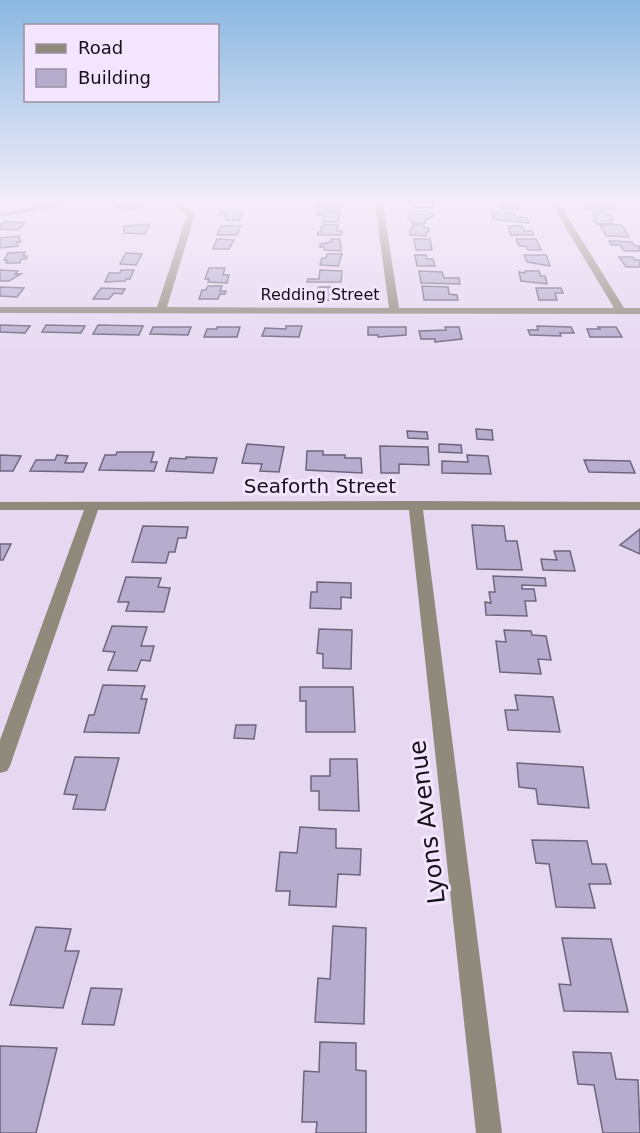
<svg xmlns="http://www.w3.org/2000/svg" width="640" height="1133" font-family="'DejaVu Sans',sans-serif">
<style>
.building{fill:#b5acce;stroke:#6c667d;stroke-width:1.5}
.lines{fill:none;stroke-linecap:round;stroke-linejoin:round}
.minor{fill:#908a7c;fill-rule:evenodd}
.tertiary{fill:#908a7c;fill-rule:evenodd}
.labels{text-anchor:middle;dominant-baseline:central;stroke-width:6;stroke-linejoin:round;paint-order:stroke}
.far-street-label{font-size:16px;fill:#161119;stroke:#f3e5fe}
.street-label{font-size:20px;fill:#161119;stroke:#f3e5fe}
.near-street-label{font-size:24px;fill:#161119;stroke:#f3e5fe}
</style>
<rect width="100%" height="100%" fill="#e6d8f1"/>
<path class="building" d="M112 203H135L130 204 143 207 124 210Z
M318 203H340V210L317 209Z
M404 203H433V208H415V204Z
M501 203H518L520 209H501Z
M591 203H612L616 209H585L583 205H592Z
M220 211H243V213H240V220H226L225 214 220 215Z
M410 211H428L432 213 433 217 425 220V223H412L411 219H408Z
M318 212H340L338 222H323L324 215H317Z
M491 212 514 213 516 217 527 218 529 223 493 219Z
M592 212H605L607 215 612 216 614 219H610L613 224H596L593 220H597Z
M4 222 25 223 18 230 0 229V225Z
M150 224 145 234 124 233V226Z
M322 225H338L337 231H342L341 235H317L318 232H321Z
M413 225H424V228H429V232H426V236L410 235V228H413Z
M600 225H622L629 237 606 236Z
M221 226H241L237 235H217Z
M508 226H522L524 231H532L534 235H511Z
M19 236 21 242H17L18 246 0 248V238Z
M217 239 234 240 229 249H213Z
M331 239H340L341 251 324 250V247H320V244L331 242Z
M414 239H430L432 250H416Z
M516 239H536L541 250H528L526 246H519Z
M609 241 632 242 635 246H639L640 251H624L620 245H611Z
M25 252 23 256H27L26 259H21L20 263H6L7 260H4L8 253Z
M126 253 142 254 136 265 120 264Z
M327 254H342L338 266 320 265 322 258H326Z
M415 255H426L427 259H433L435 266H417Z
M524 255H546L550 266 527 262Z
M619 257H633L635 260H640V267H626Z
M209 268H225L223 275H229L227 283 208 282 209 279H205Z
M0 270 18 271 15 274H21L9 281H0Z
M121 270H134L130 279H126L125 281 105 282 109 273H120Z
M320 270 342 271 341 282H307L308 279H319Z
M419 271 442 272 444 278H459L460 284 421 283Z
M525 271H539L541 276H545L547 284 521 281 519 272 525 273Z
M208 286H222L220 291H226L225 294H220L218 299H199L202 290H206Z
M422 286 448 287 449 294 457 295 458 300H424Z
M0 287 24 288 17 297 0 296Z
M319 287H343L342 292H337L336 300H319V297L314 296Z
M101 288 125 289 122 294 114 293 109 299H93Z
M536 288H561L563 293H555L557 300H539Z
M0 325 30 326 25 333 0 332Z
M46 325 85 326 81 333 42 332Z
M98 325 143 326 139 335 93 334Z
M286 326H302L299 337 262 336 265 328 286 329Z
M537 326 571 327 574 333H560L561 336 530 335 528 330H538Z
M153 327H191L188 335 150 334Z
M217 327H240L237 337H204L207 329H217Z
M368 327H406V335L378 337V335H368Z
M445 327H459L462 339 435 342V339H421L419 331 446 330Z
M598 327H616L622 337H590L587 329H600Z
M476 429 492 430 493 440 477 439Z
M407 431 427 432 428 439 408 438Z
M247 444 284 447 279 472 260 471 262 464 242 463Z
M439 444 461 445 462 453 439 452Z
M380 446 428 447 429 465 399 464V473H381Z
M307 451H323V455H345V458H361L362 473 306 470Z
M117 452H154L151 462H157L154 471 99 470 105 455H116Z
M0 455 21 456 13 471H0Z
M57 455 68 456 65 463H87L83 472 30 471 36 460H55Z
M467 455 488 456 491 474 442 473V461L468 462Z
M186 457 217 458 213 473 166 471 170 458 186 459Z
M584 460 630 461 635 473 589 472Z
M472 525 504 526 506 541H517L522 570 477 569Z
M143 526 188 527 186 538H178L175 552H169L166 563 132 562Z
M640 529V554L620 545Z
M0 544H11L3 560H0Z
M554 551H570L575 571 543 570 541 559 557 560Z
M493 576 545 578 546 586 522 585V589H534L536 601H525L527 616 486 615 485 602 491 603 489 592H495Z
M126 577 161 578 158 587 170 588 164 612 126 611 129 602H118Z
M317 582 351 583V598L341 597V609L310 608 311 592H317Z
M112 626 147 627 141 646H154L150 661 141 660 137 671 108 670 115 652 103 651Z
M319 629 352 630 351 669 323 668V654L317 653Z
M504 630 531 631 532 635 546 636 551 660 538 659 541 674 500 672 496 641 506 642Z
M103 685 145 686 141 699H147L139 733 84 732 89 715H94Z
M300 687H353L355 732H306V701H300Z
M515 695 553 697 560 732 508 730 505 710H518Z
M236 725H256L254 739 234 738Z
M75 757 119 758 105 810 73 809 77 795 64 794Z
M330 759H357L359 811 319 810V791H311V776H330Z
M517 763 583 767 589 808 538 804 536 789 519 787Z
M300 827 336 829V848L361 849 360 875 338 874 336 907 289 905 290 891H276L280 852 297 853Z
M532 840 587 841 592 864H606L611 884H589L595 908 556 907 549 864 536 863Z
M333 926 366 928 364 1024 315 1022 318 978 330 979Z
M36 927 71 929 65 951H79L63 1008 10 1005Z
M562 938 611 939 628 1012 564 1011 559 984 571 985Z
M91 988 122 989 114 1025 82 1024Z
M320 1042 356 1043V1070L366 1071V1133H316L317 1122H302L304 1071 319 1072Z
M0 1046 57 1048 36 1133H0Z
M573 1052 611 1053 616 1079 638 1080 640 1133H603L594 1085 578 1084Z"/>
<g class="lines">
<path class="minor" d="M172 203H181L195 214 167 307 389 308 375 203H383L399 308H614L551 203H559L624 308H640V314L0 313V307H157L187 215Z
M415 501 640 502V510H423L502 1133H476L409 510H98L10 766 7 771 0 773V740L84 510H0V502Z"/>
<path class="tertiary" d="M60 203H77L0 217V213Z"/>
</g>
<linearGradient id="sky" x2="0" y2="1"><stop stop-color="#8bb8e1"/><stop offset="0.56" stop-color="#f4edf9"/><stop offset="1" stop-color="#f4edf9" stop-opacity="0"/></linearGradient>
<rect width="640" height="361" fill="url(#sky)"/>
<g class="labels">
<g class="far-street-label">
<text x="320" y="294">Redding Street</text>
</g>
<g class="street-label">
<text x="320" y="486">Seaforth Street</text>
</g>
<g class="near-street-label">
<text transform="translate(427 822) rotate(-97)">Lyons Avenue</text>
</g>
</g>
<rect x="24" y="24" width="195" height="78" fill="#f3e5fe" stroke="#9b90a2" stroke-width="1.5"/>
<rect x="36" y="44" width="30" height="9" fill="#908a7c" stroke="#9b90a2" stroke-width="1.5"/>
<text x="78" y="54" font-size="18" fill="#161119">Road</text>
<rect x="36" y="69" width="30" height="18" fill="#b5acce" stroke="#9b90a2" stroke-width="1.5"/>
<text x="78" y="84" font-size="18" fill="#161119">Building</text>
</svg>
